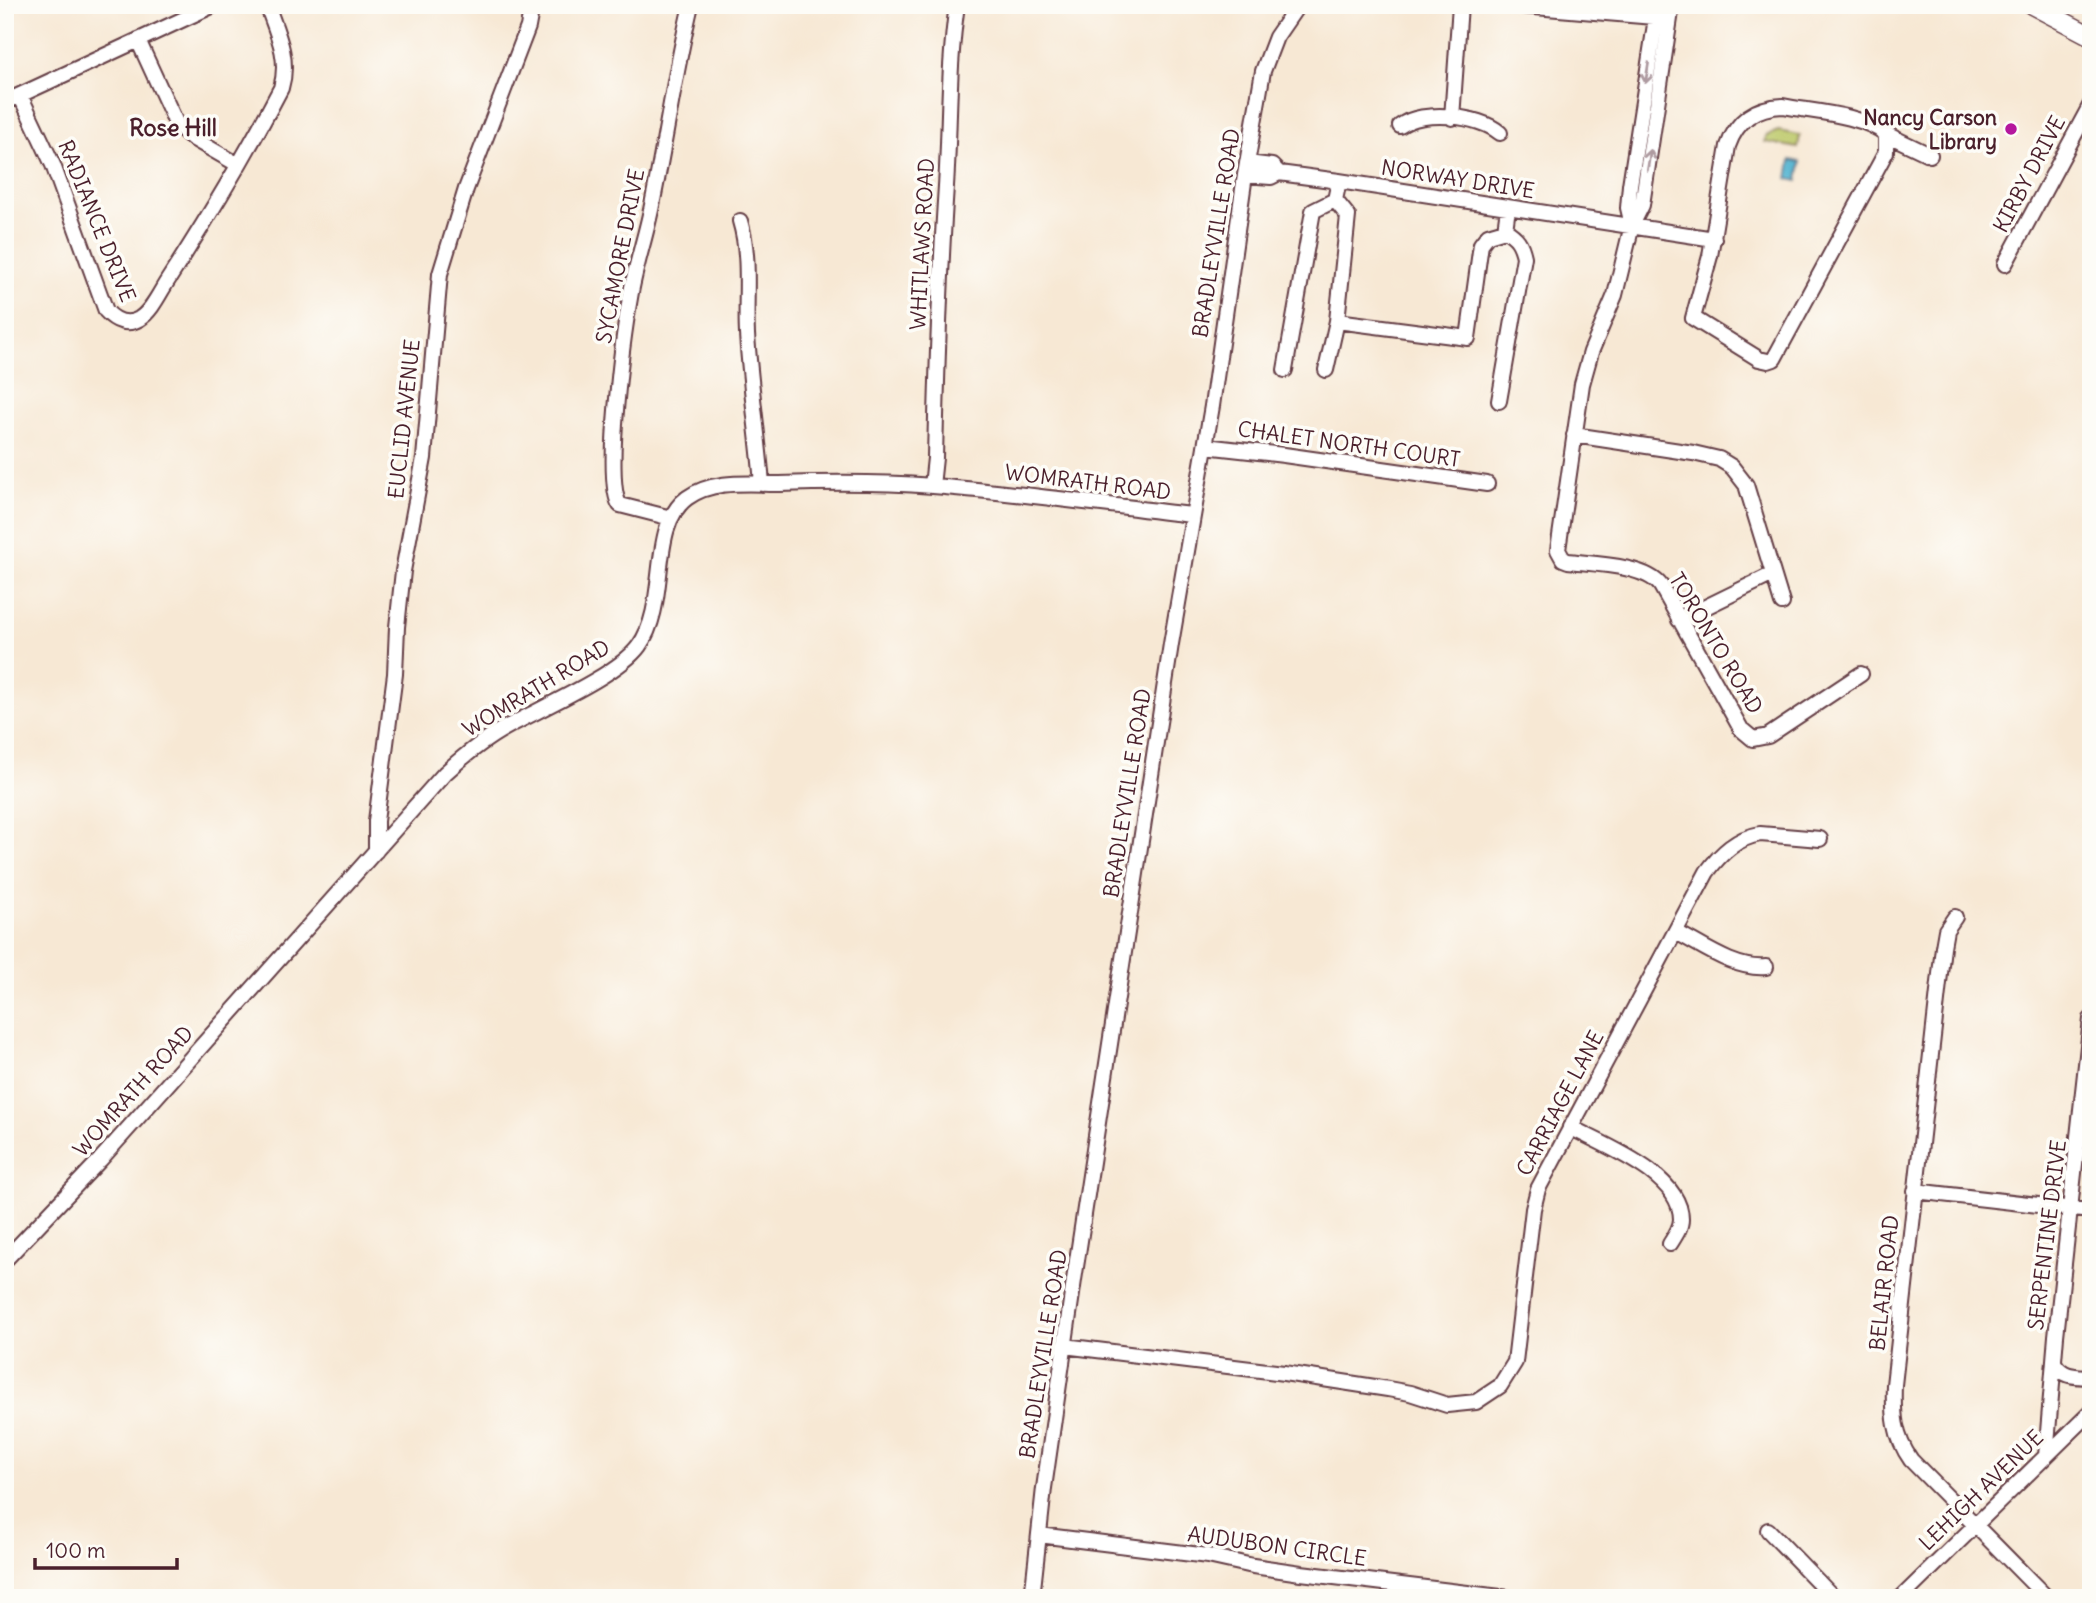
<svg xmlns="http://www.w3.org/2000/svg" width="2096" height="1603" font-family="Delius,sans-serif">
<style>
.green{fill:#bdc96b;stroke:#84744b;stroke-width:2}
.water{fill:#51b3d0;stroke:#4e697e;stroke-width:2}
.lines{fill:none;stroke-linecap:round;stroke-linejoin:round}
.minor-casing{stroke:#643d44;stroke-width:18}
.major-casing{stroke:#643d44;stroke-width:21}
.minor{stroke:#fff;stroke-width:14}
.major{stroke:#fff;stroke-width:18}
.oneway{stroke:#ae9aa0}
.poi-dot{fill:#b5179e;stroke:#fdfcf7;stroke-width:2.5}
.labels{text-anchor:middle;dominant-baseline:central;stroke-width:7;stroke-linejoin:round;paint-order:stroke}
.poi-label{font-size:21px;font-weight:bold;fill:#4a1f2b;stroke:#fdfcf7;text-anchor:end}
.street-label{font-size:21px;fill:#4a1f2b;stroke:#fdfcf7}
.neighbourhood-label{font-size:23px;font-weight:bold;fill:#4a1f2b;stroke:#fdfcf7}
</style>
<rect width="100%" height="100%" fill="#fdfcf7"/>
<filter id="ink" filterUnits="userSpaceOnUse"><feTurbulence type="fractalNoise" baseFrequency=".0143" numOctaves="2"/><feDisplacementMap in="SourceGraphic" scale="14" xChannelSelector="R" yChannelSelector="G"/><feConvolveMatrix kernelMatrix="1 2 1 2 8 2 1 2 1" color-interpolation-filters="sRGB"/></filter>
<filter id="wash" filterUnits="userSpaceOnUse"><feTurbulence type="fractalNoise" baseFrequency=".00686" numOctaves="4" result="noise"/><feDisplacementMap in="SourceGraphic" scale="28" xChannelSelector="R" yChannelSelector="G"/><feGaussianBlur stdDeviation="1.57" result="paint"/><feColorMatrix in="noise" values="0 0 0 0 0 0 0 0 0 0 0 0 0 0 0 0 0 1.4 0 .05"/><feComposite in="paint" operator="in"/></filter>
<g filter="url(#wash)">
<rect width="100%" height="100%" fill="#f7e8d4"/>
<path class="green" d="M1778 131 1800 135 1798 148 1765 142 1766 136Z"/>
<path class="water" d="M1791 160 1801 162 1798 181 1788 179Z"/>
</g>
<g filter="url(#ink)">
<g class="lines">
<defs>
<path id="minor" d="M1510 5 1666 18
M1672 5 1642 205 1632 225 1615 295 1591 352 1582 384 1558 550 1563 559 1568 561C1593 564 1646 565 1661 586L1741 729 1753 739 1768 736 1861 674
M138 40 177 125 192 138 237 164
M20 95 53 165 106 311C115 321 127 326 139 319 152 311 160 292 168 280 208 218 247 153 281 88 290 58 277 33 267 5
M5 102 214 5
M1783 106C1813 112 1861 114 1886 134V152L1774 359 1768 361 1759 359 1693 318 1710 256 1728 146C1737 120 1755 107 1783 106Z
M1452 118 1460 5
M1400 126C1422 109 1479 115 1500 133
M1886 134 1930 155
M1247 163 1272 166 1279 173
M1245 175 1271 177 1279 173 1339 181 1714 239
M740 221C751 257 745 296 747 334 750 384 758 433 762 484
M1632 225 1628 208 1630 185 1658 5
M2005 264 2091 104
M1337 321 1468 338 1481 244 1488 235 1505 230 1508 208
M1285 370 1313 211 1335 200
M1326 370 1337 321 1348 216 1335 200 1339 181
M1499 401 1524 257C1521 243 1517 237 1505 230
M1574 435 1693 453 1719 459 1732 467 1746 485 1782 603
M1205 446 1284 455 1487 484
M932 486 935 458C937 367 940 276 946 186 950 125 948 66 957 5
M671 518 620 505C603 483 624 331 630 298 635 267 646 236 652 205 666 138 675 71 691 5
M1679 620 1773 574
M376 851V821L395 674 397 627 403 571 424 458 440 274 466 189 528 27 532 5
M1955 917 1946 930 1943 947 1894 1385C1893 1414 1894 1436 1911 1460L2047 1598
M1676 932C1703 946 1735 970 1766 967
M1570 1127C1603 1145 1681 1174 1681 1219 1681 1228 1675 1236 1670 1244
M1915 1191 2091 1211
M5 1260 100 1160 445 773C464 756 483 740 505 728 539 709 618 675 639 646 670 603 648 527 687 498 713 479 750 484 780 484 831 482 882 482 933 486 1020 493 1106 505 1191 515
M1064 1346 1284 1373 1388 1389 1410 1393 1447 1405 1476 1402 1500 1386 1515 1362 1533 1209 1538 1189 1707 872C1721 853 1737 838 1760 834L1820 839
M2055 1364C2064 1378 2077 1376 2091 1377
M2046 1456 2056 1336 2091 1019
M1768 1530 1834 1598
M1039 1535 1208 1556 1253 1566 1301 1573 1509 1598
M1032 1598 1044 1488 1074 1280 1171 644 1212 406 1245 175 1263 71 1276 37 1298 5
M1901 1598 2091 1412"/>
<path id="major" d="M2032 5 2091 36"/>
</defs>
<use href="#minor" class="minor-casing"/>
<use href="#major" class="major-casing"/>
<use href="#minor" class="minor"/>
<use href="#major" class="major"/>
</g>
<defs><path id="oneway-shaft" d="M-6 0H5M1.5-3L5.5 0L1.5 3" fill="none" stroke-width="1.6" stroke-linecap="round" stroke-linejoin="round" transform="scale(1.75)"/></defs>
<g class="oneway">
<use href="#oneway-shaft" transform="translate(1647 73) rotate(99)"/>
<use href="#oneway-shaft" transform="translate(1649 160) rotate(-81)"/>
</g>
</g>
<circle class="poi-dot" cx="2011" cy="129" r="7"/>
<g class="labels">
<g class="poi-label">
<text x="1997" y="117">Nancy Carson<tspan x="1997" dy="24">Library</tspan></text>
</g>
<g class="street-label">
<text transform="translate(2029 174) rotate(-62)">KIRBY DRIVE</text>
<text transform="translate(1458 179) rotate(9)">NORWAY DRIVE</text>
<text transform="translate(97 221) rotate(68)">RADIANCE DRIVE</text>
<text transform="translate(1216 233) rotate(-81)">BRADLEYVILLE ROAD</text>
<text transform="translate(922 244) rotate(-87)">WHITLAWS ROAD</text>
<text transform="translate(620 256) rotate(-79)">SYCAMORE DRIVE</text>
<text transform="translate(404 419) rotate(-84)">EUCLID AVENUE</text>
<text transform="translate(1349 444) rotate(8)">CHALET NORTH COURT</text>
<text transform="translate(1088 482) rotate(7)">WOMRATH ROAD</text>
<text transform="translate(1716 643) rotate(59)">TORONTO ROAD</text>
<text transform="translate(536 688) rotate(-31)">WOMRATH ROAD</text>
<text transform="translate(1127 793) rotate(-81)">BRADLEYVILLE ROAD</text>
<text transform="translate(133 1091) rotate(-48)">WOMRATH ROAD</text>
<text transform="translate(1560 1103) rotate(-62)">CARRIAGE LANE</text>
<text transform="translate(2047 1235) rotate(-83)">SERPENTINE DRIVE</text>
<text transform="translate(1884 1283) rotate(-84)">BELAIR ROAD</text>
<text transform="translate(1043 1354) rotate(-81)">BRADLEYVILLE ROAD</text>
<text transform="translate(1981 1490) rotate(-44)">LEHIGH AVENUE</text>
<text transform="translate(1277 1546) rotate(8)">AUDUBON CIRCLE</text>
</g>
<g class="neighbourhood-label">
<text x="173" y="127">Rose Hill</text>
</g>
</g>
<rect width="2096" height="1603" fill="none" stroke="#fdfcf7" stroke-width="28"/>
<path d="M35 1558v10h142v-10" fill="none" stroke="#4a1f2b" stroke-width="3.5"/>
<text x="46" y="1558" font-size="21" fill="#4a1f2b" stroke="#fdfcf7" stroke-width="5" paint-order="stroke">100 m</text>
</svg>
